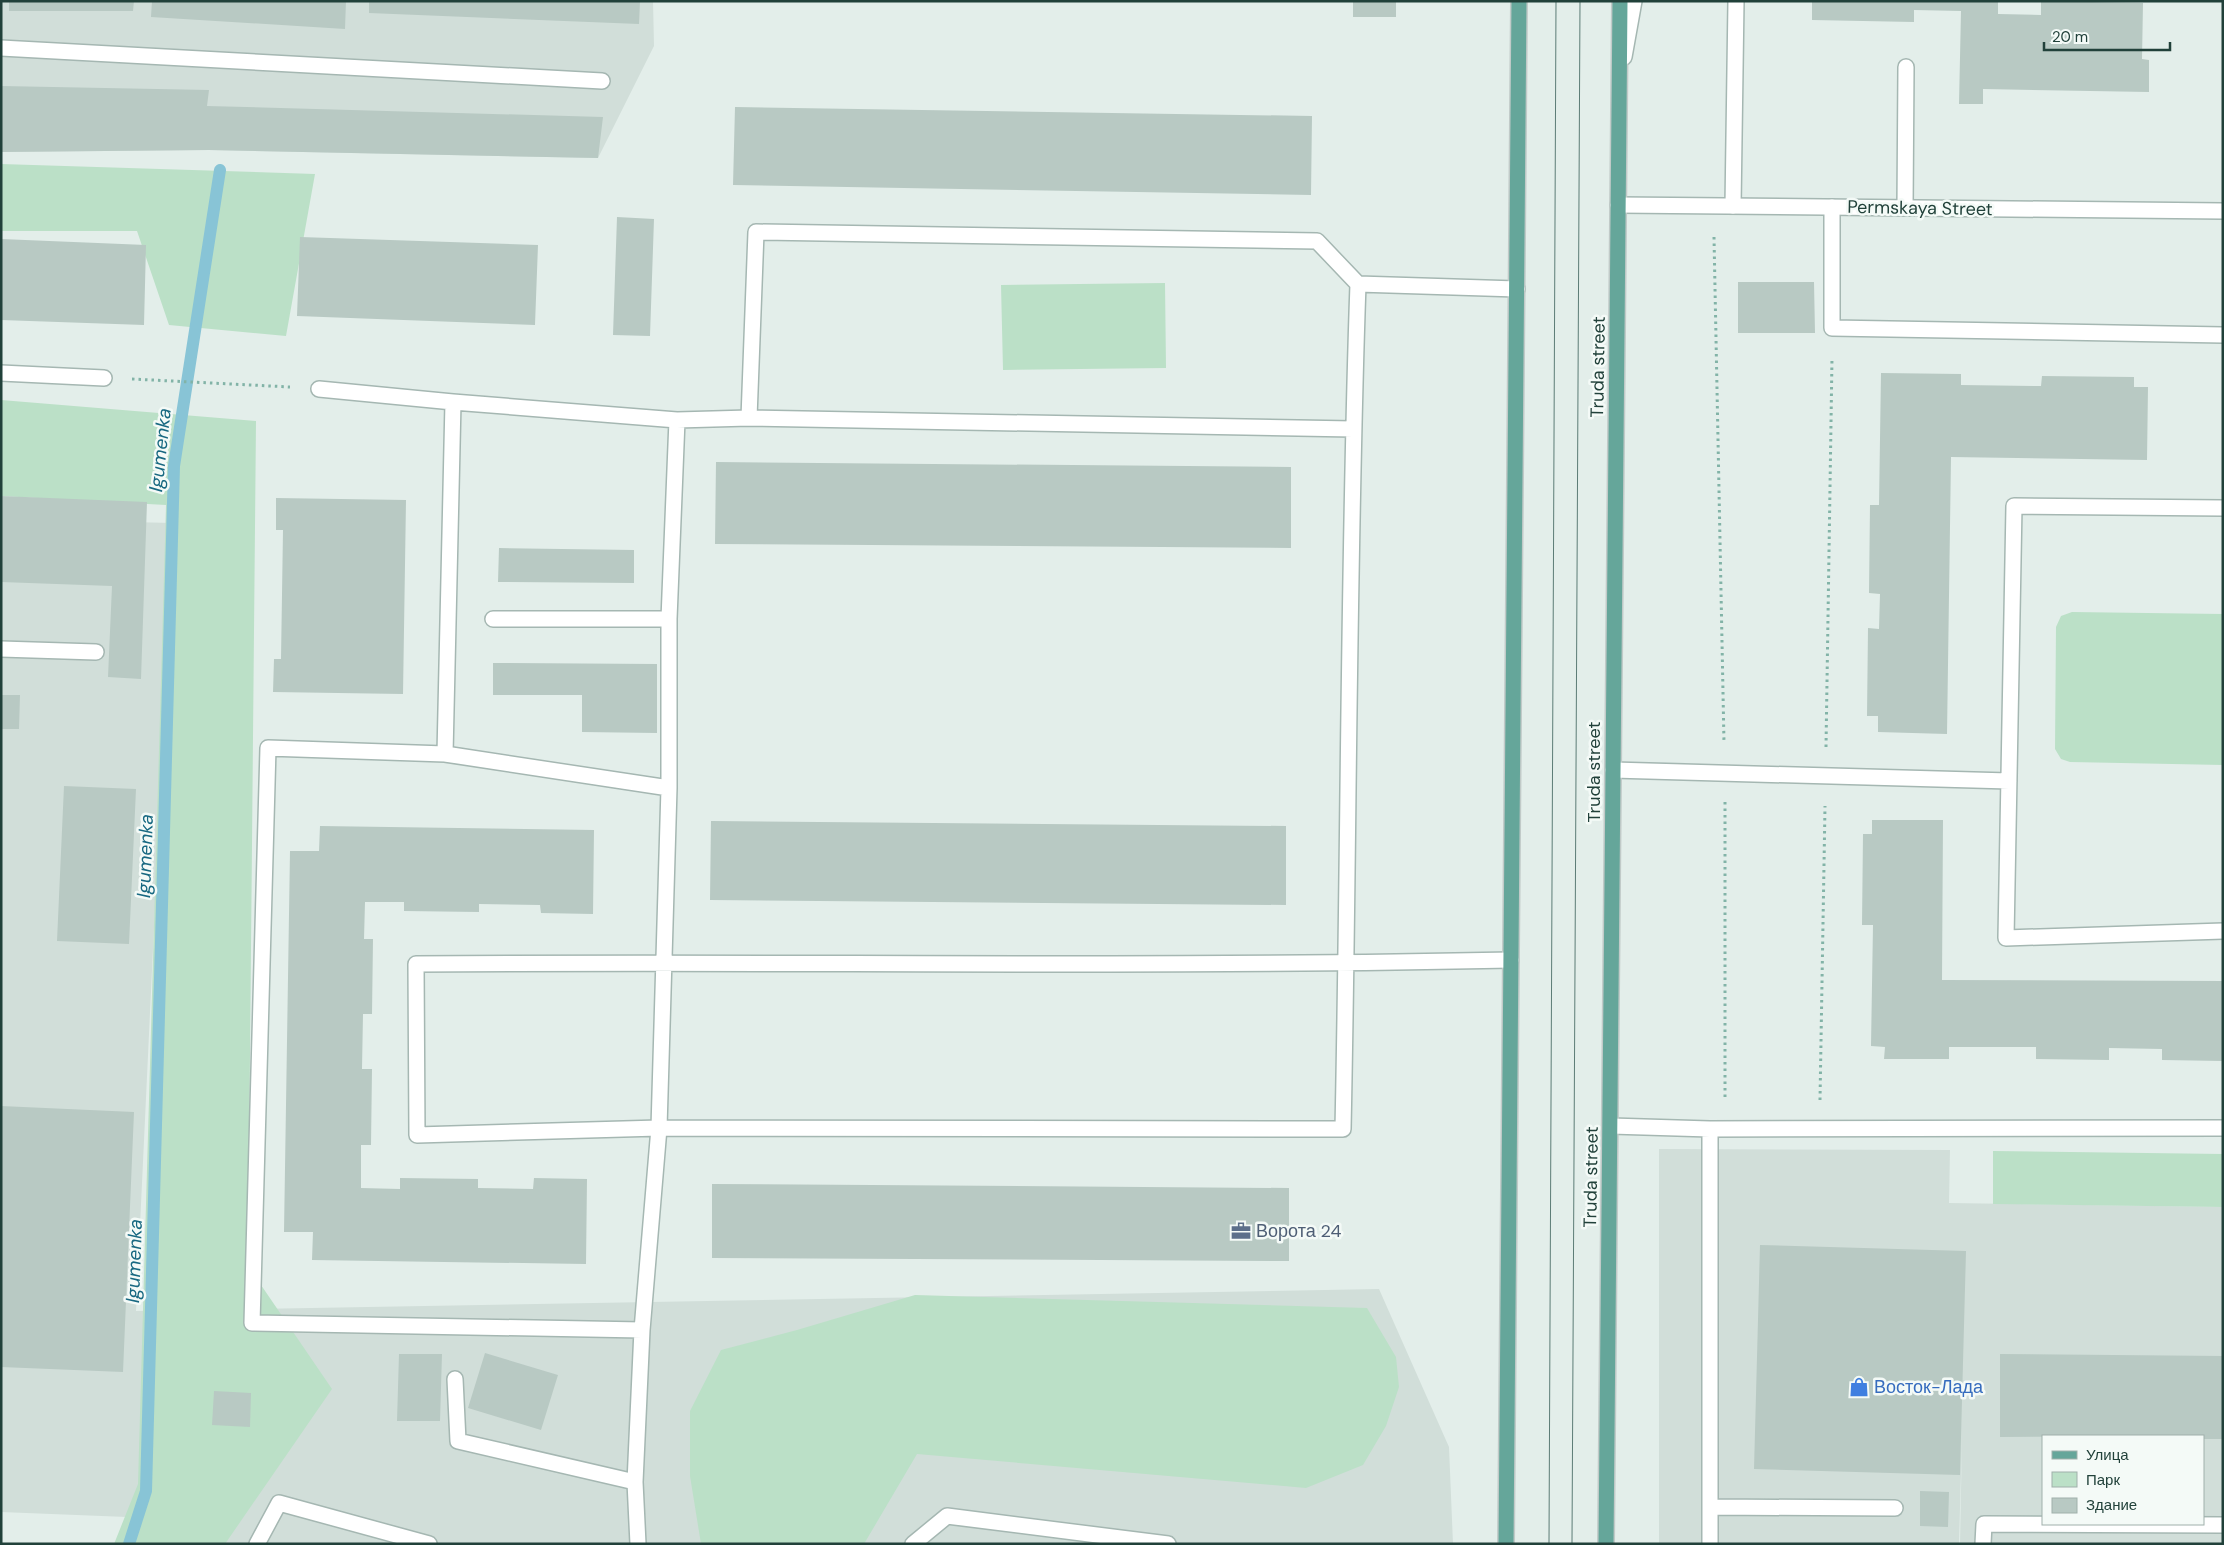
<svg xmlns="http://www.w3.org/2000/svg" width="2224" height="1545" font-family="'DM Sans',sans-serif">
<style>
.built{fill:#d1ded9;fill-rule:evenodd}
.green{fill:#bbe0c7}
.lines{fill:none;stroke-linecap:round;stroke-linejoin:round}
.stream{stroke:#88c4d6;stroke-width:12}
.building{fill:#b8c9c3}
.service-casing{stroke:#a5b7b2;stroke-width:18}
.minor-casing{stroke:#a5b7b2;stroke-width:18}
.primary-casing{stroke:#c1cac8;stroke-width:18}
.path{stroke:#82b3a7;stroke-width:3;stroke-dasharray:2.5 4;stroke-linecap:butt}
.service{stroke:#fff;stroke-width:15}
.minor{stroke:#fff;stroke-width:15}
.primary{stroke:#65a69a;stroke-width:15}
.tram{stroke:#5c7c76;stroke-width:1}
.labels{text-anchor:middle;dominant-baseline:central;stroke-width:5;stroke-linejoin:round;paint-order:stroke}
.street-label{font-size:18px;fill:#21413a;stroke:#f4faf7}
.service-label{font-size:18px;fill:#4e5e75;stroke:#f4faf7;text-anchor:start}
.shop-label{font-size:18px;fill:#366cbe;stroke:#f4faf7;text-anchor:start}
.water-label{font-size:19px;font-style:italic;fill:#176881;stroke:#f4faf7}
</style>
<rect width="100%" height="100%" fill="#e3eeea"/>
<path class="built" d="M1 1H653L654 46 598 158 209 150 1 152Z
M1 519 173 523 136 1311 1379 1289 1449 1447 1453 1544H138L127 1517 1 1512Z
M1659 1149 1950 1150 1949 1203 2223 1207V1544H1960L1962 1437 1959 1544H1659ZM2043 1436H2203V1524H2043Z"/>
<path class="green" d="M1 164 315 174 286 336 169 325 137 231H1Z
M1165 283 1166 368 1003 370 1001 285Z
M1 400 256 421 248 1266 332 1389 225 1544H114L138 1484 166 505 1 496Z
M2072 612 2223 614V765L2070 762 2061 759 2055 749 2056 627 2061 616Z
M1993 1151 2223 1154V1207L1993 1204Z
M915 1295 1367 1308 1396 1357 1399 1387 1386 1426 1363 1465 1306 1488 917 1454 864 1544H701L690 1476V1411L721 1350 797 1330Z"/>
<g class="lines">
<path class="stream" d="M129 1544 146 1491 174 466 220 170"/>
</g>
<path class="building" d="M9 1H134L133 11H9Z
M152 1H346L345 29 151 17Z
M369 1H640L639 24 369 13Z
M1353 1H1396V17H1353Z
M1812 1H1998V14L2041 15V1L2143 3 2142 59 2149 60V92L1983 89V104H1959L1961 11 1914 10V22L1812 20Z
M1 86 209 90 207 106 603 117 598 158 209 150 1 152Z
M735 107 1312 116 1311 195 733 185Z
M617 217 654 219 650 336 613 335Z
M300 237 538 245 535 325 297 316Z
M1 239 146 245 144 325 1 320Z
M1738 282H1814L1815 333H1738Z
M1881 373 1961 374V385L2041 386 2042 376 2134 377V387H2148L2147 460 1951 457 1947 734 1878 732V716H1867L1868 628 1879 629 1880 594 1869 593 1870 505H1879Z
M716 462 1291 467V548L715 544Z
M1 496 147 502 141 679 108 677 112 586 1 582Z
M276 498 406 500 403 694 273 692 274 659H281L283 530H276Z
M499 548 634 550V583L498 582Z
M493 663 657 664V733L582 732V695H493Z
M1 695H20L19 729H1Z
M64 786 136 789 129 944 57 941Z
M1872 820H1943L1942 980 2223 981V1061L2162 1060V1049L2109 1048V1060L2036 1059V1047H1949V1059H1884L1885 1047 1871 1046 1873 925H1862L1863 834H1872Z
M711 821 1286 826V905L710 900Z
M320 826 594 830 593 914 541 913 540 905 479 904V912L404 911V902H365L364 939H373L372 1014H363L362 1069H372L371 1145H361V1188L400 1189V1178L478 1179V1188L533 1189 534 1178 587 1179 586 1264 312 1260 313 1232H284L290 851H319Z
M1 1106 134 1112 123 1372 1 1367Z
M712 1184 1289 1188V1261L712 1258Z
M1760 1245 1966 1251 1960 1475 1754 1469Z
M485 1353 558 1375 541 1430 468 1408Z
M399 1354H442L440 1421H397Z
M2000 1354 2223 1356V1439H2203V1436L2000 1437Z
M214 1391 251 1393 250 1427 212 1425Z
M1920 1491 1949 1492 1948 1527 1920 1526Z"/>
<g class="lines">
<defs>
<path id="service" d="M1 48 602 81
M1733 206 1736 1
M1832 207V328L2223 335
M1905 208 1906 67
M1358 284C1348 565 1349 847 1343 1129L659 1128 417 1135 416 964C781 961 1146 968 1511 960
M1 373 104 378
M319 389 453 402 677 420 749 418 1353 429
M749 418 756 232 1317 241 1358 284 1517 289
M2223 508 2014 506 2006 938 2223 931
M493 619H669
M1 649 96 652
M445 754 453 402
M1613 770 2009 781
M1611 1126 1710 1129 2223 1128
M1710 1129V1544
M642 1330 252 1323 268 748 445 754 669 788
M455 1379 458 1441 635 1482
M1710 1507 1895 1508
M257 1544 279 1503 429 1544
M638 1544 635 1482 642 1330 659 1128 669 788V619L677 420
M913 1544 947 1516 1168 1544
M1983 1544 1984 1524 2223 1525"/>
<path id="minor" d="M1624 57 1634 1
M1618 205 2223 211"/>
<path id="primary" d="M1506 1544 1519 1
M1606 1544 1620 1"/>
</defs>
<use href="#service" class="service-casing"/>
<use href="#minor" class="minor-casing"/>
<use href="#primary" class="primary-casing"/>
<path class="path" d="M1714 237 1724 743
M132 379 290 387
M1826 747 1832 358
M1725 802V1100
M1820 1100 1825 806"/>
<use href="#service" class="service"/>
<use href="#minor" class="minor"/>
<use href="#primary" class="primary"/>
<path class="tram" d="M1549 1544 1556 1
M1572 1544 1580 1"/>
</g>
<defs>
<symbol id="office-bare" viewBox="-9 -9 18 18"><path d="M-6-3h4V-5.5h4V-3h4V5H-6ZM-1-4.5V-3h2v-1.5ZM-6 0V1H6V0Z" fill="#5c6f8a" stroke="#f4faf7" stroke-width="2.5" paint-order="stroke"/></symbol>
<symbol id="shop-bare" viewBox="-9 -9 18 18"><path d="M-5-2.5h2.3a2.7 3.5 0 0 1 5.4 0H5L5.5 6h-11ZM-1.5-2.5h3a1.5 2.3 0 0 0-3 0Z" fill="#3f7fe0" stroke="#f4faf7" stroke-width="2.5" paint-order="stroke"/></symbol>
</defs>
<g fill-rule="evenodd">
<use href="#office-bare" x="1227" y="1217" width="28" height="28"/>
<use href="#shop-bare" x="1845" y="1373" width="28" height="28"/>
</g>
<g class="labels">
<g class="street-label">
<text transform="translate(1920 208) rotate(1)">Permskaya Street</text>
<text transform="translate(1598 367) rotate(-89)">Truda street</text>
<text transform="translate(1594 772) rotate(-90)">Truda street</text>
<text transform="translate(1591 1177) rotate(-89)">Truda street</text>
</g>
<g class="service-label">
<text x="1256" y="1231">Ворота 24</text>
</g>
<g class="shop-label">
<text x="1874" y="1387">Восток-Лада</text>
</g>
<g class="water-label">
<text transform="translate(160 450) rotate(-84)">Igumenka</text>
<text transform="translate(145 856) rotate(-88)">Igumenka</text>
<text transform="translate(134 1261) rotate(-88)">Igumenka</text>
</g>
</g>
<rect width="2224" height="1545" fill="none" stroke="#21413a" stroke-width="5"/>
<rect x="2042" y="1435" width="162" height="90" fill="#f4faf7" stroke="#a0b0ab"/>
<rect x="2052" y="1451" width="25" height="8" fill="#65a69a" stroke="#a0b0ab"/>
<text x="2086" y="1460" font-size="15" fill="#21413a">Улица</text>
<rect x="2052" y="1472" width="25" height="15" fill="#bbe0c7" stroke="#a0b0ab"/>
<text x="2086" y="1485" font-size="15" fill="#21413a">Парк</text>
<rect x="2052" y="1498" width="25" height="15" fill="#b8c9c3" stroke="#a0b0ab"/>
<text x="2086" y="1510" font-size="15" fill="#21413a">Здание</text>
<path d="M2044 42v8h126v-8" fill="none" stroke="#21413a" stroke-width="2.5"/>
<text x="2052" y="42" font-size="15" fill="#21413a" stroke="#f4faf7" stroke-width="4" paint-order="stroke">20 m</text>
</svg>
